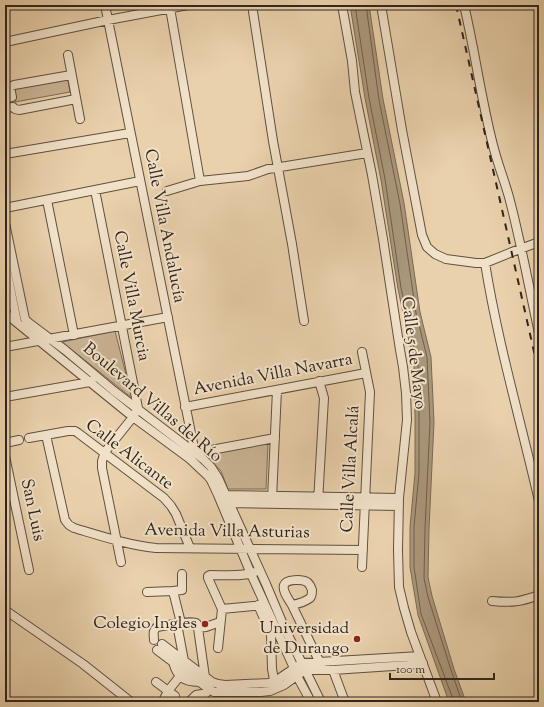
<svg xmlns="http://www.w3.org/2000/svg" width="544" height="707" font-family="'Sorts Mill Goudy',serif">
<style>
.green{fill:#cab494;stroke:#7e6c58}
.water{fill:#aa977b;stroke:#7a6955}
.lines{fill:none;stroke-linecap:round;stroke-linejoin:round}
.shore{stroke:#6e5e4c;stroke-width:1}
.minor-casing{stroke:#5f5040;stroke-width:10}
.minor{stroke:#f1e1c9;stroke-width:8}
.rail{stroke:#31251c;stroke-width:2;stroke-dasharray:7 7;stroke-linecap:butt}
.poi-dot{fill:#8f2418;stroke:#f1e1c9;stroke-width:1.5}
.labels{text-anchor:middle;dominant-baseline:central;stroke-width:4;stroke-linejoin:round;paint-order:stroke}
.street-label{font-size:17px;fill:#31251c;stroke:#f1e1c9}
.poi-label{font-size:17px;fill:#31251c;stroke:#f1e1c9;text-anchor:end}
</style>
<rect width="100%" height="100%" fill="#e9d1ac"/>
<filter id="stains"><feTurbulence type="fractalNoise" baseFrequency=".005" numOctaves="4"/><feColorMatrix values="0 0 0 0 .2 0 0 0 0 .09 0 0 0 0 .02 0 0 0 .5 -.17"/></filter>
<radialGradient id="worn" r=".72"><stop offset=".6" stop-color="#630" stop-opacity="0"/><stop offset="1" stop-color="#630" stop-opacity=".3"/></radialGradient>
<path class="green" d="M67 75 70 92 15 102 12 86Z
M115 331 132 398 62 342Z
M268 443 266 489H228L221 471 203 452Z"/>
<path class="water" d="M350 5H369L383 99 404 203 420 312 431 357 434 422 429 529 428 577 432 596 454 669 466 702H449L418 615 410 567V527L415 473V416L414 365 398 289 381 180 365 98Z"/>
<g class="lines">
<path class="shore" d="M355 5 369 98 385 179 401 288 418 365 419 416V473L414 527V567L421 614 453 699V702
M366 5 379 100 400 204 416 313 427 357 430 422 425 529 424 578 428 597 451 670 462 702"/>
<defs>
<path id="minor" d="M105 5 195 453
M252 5 273 141 292 244 304 321
M342 5 352 61 355 92 372 175 383 239 400 350 403 367 406 393 407 420 399 498 398 550 399 587 404 608 411 632 437 702
M381 5 402 130 422 235 427 247 435 254 446 259 476 263H485L512 252 539 242
M464 5C475 51 481 99 493 145 497 162 504 179 509 197 521 242 529 288 539 333
M170 8 200 181
M5 42 108 20 188 5
M68 55 80 119
M5 99 12 97 10 87 14 85 71 75
M5 108 13 107 15 109 19 110 76 99
M5 154 130 133
M95 190 138 408 133 417 105 452 102 461V468L121 562
M167 191 200 181 248 176 268 169 367 153
M47 200 74 335
M5 208 140 181
M5 223 25 319 29 323 65 350 114 391 203 459 211 467 218 478 266 584 285 629 321 702
M5 263 17 322
M485 263C498 344 521 422 539 501
M5 313 133 417 190 459 207 475 211 480 218 495 251 574 294 668 297 676 311 702
M5 347 168 317
M5 397 90 382 92 380
M185 407 366 373
M46 435 65 520 69 525 74 528C101 536 128 545 156 548L363 550
M29 438 68 431H75L78 433 164 498 171 506 176 514 190 548
M5 443 19 440
M195 453 275 438
M5 456 29 570
M222 495 399 498
M272 499 277 390
M318 502 324 398 319 381
M226 503 399 506
M362 567 370 392 362 352
M255 572C242 577 225 575 210 575L208 576V578L221 607 222 609 265 605
M173 591 182 590V574
M147 592 173 591 181 623
M492 601C513 603 520 602 539 595
M258 605 271 634 272 669 275 685
M292 605C289 600 282 591 284 585 286 579 302 579 307 582 310 584 311 587 312 590 312 593 312 596 310 598 305 602 297 604 292 605L321 665
M5 610 83 664 131 702
M177 624 184 661
M198 628 206 627 220 622
M154 640C154 635 152 631 157 627 163 626 192 620 196 623 198 624 198 626 198 628L205 677
M162 644 212 682 218 684 225 685 268 683 274 682 302 663 420 656
M218 648 222 609
M157 650 209 689 214 692H261L270 691 284 685 305 670H333L408 665 423 663
M173 662C177 677 184 682 199 682
M333 670 345 702
M156 682 175 696
M163 701 168 691 180 676
M189 702 196 695 202 694
M203 702 202 694 206 693 209 689"/>
</defs>
<use href="#minor" class="minor-casing"/>
<use href="#minor" class="minor"/>
<path class="rail" d="M456 5 539 374"/>
</g>
<g class="poi-dot">
<circle cx="205" cy="624" r="4"/>
<circle cx="357" cy="639" r="4"/>
</g>
<g class="labels">
<g class="street-label">
<text transform="translate(164 226) rotate(79)">Calle Villa Andalucía</text>
<text transform="translate(131 296) rotate(79)">Calle Villa Murcia</text>
<text transform="translate(413 353) rotate(83)">Calle 5 de Mayo</text>
<text transform="translate(273 375) rotate(-11)">Avenida Villa Navarra</text>
<text transform="translate(152 403) rotate(40)">Boulevard Villas del Río</text>
<text transform="translate(129 455) rotate(37)">Calle Alicante</text>
<text transform="translate(351 469) rotate(-87)">Calle Villa Alcalá</text>
<text transform="translate(32 510) rotate(78)">San Luis</text>
<text transform="translate(227 532) rotate(1)">Avenida Villa Asturias</text>
</g>
<g class="poi-label">
<text x="197" y="624">Colegio Ingles</text>
<text x="349" y="629">Universidad<tspan x="349" dy="20">de Durango</tspan></text>
</g>
</g>
<rect width="544" height="707" fill="none" stroke="#e9d1ac" stroke-width="20"/>
<rect x="6" y="6" width="532" height="695" fill="none" stroke="#31251c" stroke-width="2"/>
<rect x="10" y="10" width="524" height="687" fill="none" stroke="#31251c"/>
<path d="M390 673v6h104v-6" fill="none" stroke="#31251c" stroke-width="2"/>
<text x="396" y="673" font-size="12" fill="#31251c" stroke="#f1e1c9" stroke-width="3" paint-order="stroke">100 m</text>
<rect width="100%" height="100%" filter="url(#stains)"/>
<rect width="100%" height="100%" fill="url(#worn)"/>
</svg>
